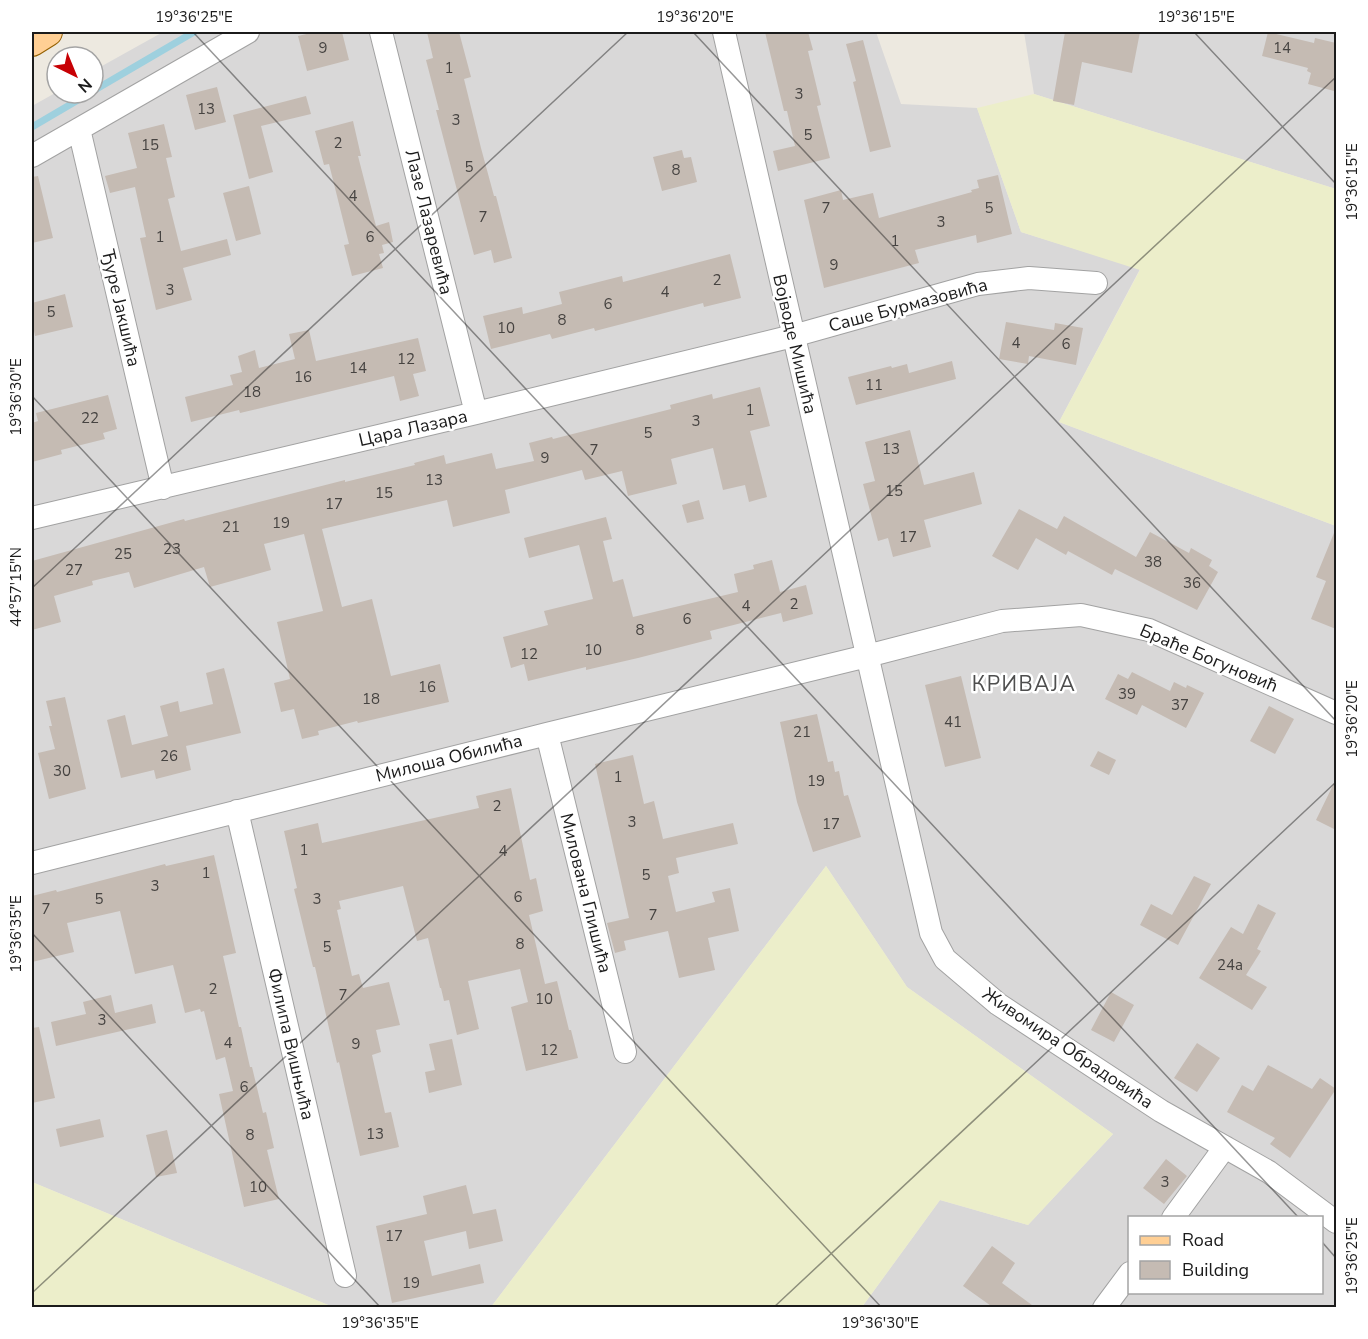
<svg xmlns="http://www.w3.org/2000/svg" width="1368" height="1339" font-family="'Nunito Sans',sans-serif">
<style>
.residential{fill:#d9d8d8;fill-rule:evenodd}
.farmland{fill:#eceeca}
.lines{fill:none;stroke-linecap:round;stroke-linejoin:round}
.stream{stroke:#9ed0de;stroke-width:7}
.building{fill:#c5bbb3}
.minor-casing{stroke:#a2a2a2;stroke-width:24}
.major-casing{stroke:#935f00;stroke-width:30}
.minor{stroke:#fff;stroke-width:22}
.major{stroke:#ffcf94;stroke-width:28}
.ticks{fill:none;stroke:#1b1b1b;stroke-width:1.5;stroke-opacity:0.45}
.labels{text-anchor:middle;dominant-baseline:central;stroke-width:5;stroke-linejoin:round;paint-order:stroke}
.number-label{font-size:15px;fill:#464341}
.street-label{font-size:18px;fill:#1b1b1b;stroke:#fff}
.quarter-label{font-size:21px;letter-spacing:1.5px;fill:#4e4e4e;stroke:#fff}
.neatline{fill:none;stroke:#1b1b1b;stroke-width:2}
.ticks-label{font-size:15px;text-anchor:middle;fill:#1b1b1b}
</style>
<rect width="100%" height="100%" fill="#ede9e0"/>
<path class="residential" d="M163 32H876L901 104 977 108 1021 232 1140 269 1059 422 1336 526V1307H862L940 1200 1028 1225 1113 1134 907 987 826 866 491 1307H333L32 1182V106L57 92 93 93V71ZM1130 1218H1322V1292H1130Z
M1024 32H1336V189L1034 94Z"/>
<path class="farmland" d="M1034 94 1336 189V526L1059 422 1140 270 1021 232 977 108Z
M826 866 907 987 1113 1134 1028 1225 940 1200 862 1307H491Z
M32 1182 333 1307H32Z"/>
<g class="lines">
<path class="stream" d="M93 91 194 32
M32 127 90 93"/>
</g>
<path class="building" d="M315 32H342L349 60 307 71 298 36Z
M427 32H459L471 77 464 79 481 148 494 196H496L512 258 494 263 491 250 474 255 436 110H439L426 60 433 58Z
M765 32H808L813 50 808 51 821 105 817 106 830 158 778 171 773 151 795 146 787 111H784Z
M1065 32H1140L1132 73 1082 62 1074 105 1053 101Z
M1268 32 1314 43 1315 38 1336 43V81L1334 91 1308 84 1311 73 1307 71 1308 68 1262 56Z
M863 40 891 147 870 152 853 82 856 81 846 44Z
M217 87 226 122 195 130 186 95Z
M306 96 311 114 261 126 273 172 249 179 233 115Z
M353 121 361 156H358L376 226 389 222 393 242 382 245 384 253 379 254 383 268 352 276 344 245 349 244 329 164 324 165 315 131Z
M164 124 172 157 166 158 175 197 168 199 181 251 227 239 231 255 183 268 192 300 156 310 140 238 146 237 135 187 110 193 105 176 137 168 128 133Z
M682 150 684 158 691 157 697 182 662 191 653 157Z
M998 175 1012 234 977 243 976 235 915 250 919 263 824 288 804 200 841 190 843 200 873 193 879 218 972 192 971 190 979 188 977 180Z
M38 176 53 238 32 243V177Z
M249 186 261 234 236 241 223 193Z
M730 254 741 298 704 307 703 303 595 331 594 328 552 339 550 334 491 349 483 316 522 307 523 314 562 304 559 292 622 276 623 282Z
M65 294 73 327 35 336 32 321V303Z
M1006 322 1054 330 1055 323 1083 328 1076 365 1029 356 1028 364 999 359Z
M309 330 316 361 418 338 426 371 413 374 419 396 400 401 394 376 240 413 239 410 191 422 185 397 233 385 230 375 242 372 238 356 255 350 259 368 295 359 289 334Z
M952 361 956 379 856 405 848 377 891 366 892 368 907 364 909 373Z
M760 387 770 426 750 431 767 497 749 502 745 485 723 490 713 448 671 459 677 484 628 496 622 471 585 480 582 470 505 490 510 513 453 527 447 500 322 529 342 607 372 599 391 676 440 664 449 702 358 723 357 721 318 731 319 735 302 739 294 709 281 712 274 683 290 679 277 622 323 611 304 534 264 544 271 570 210 587 204 567 134 588 129 572 92 581 93 585 54 596 61 622 32 630V561L184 519 185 521 345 480V482L415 465 414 463 444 455 446 464 492 453 496 469 534 461 529 443 552 437 553 439 671 409 670 405 712 394 713 399Z
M108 395 117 429 103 433 105 439 61 450 62 454 32 462V423L38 421 36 413Z
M910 430 924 485 974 472 982 504 924 520 931 547 893 557 888 538 878 541 863 484 875 481 865 442Z
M699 500 704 519 687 523 682 505Z
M1019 509 1057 529 1064 516 1136 557 1150 532 1189 553 1191 548 1212 560 1209 566 1218 572 1197 610 1115 569 1112 575 1068 551 1066 555 1036 538 1018 570 992 556Z
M606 517 612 539 603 541 613 582 623 579 633 617 738 592 734 574 754 569 753 565 772 560 780 592 806 585 813 614 783 622 781 613 710 631 712 639 638 658 586 670V667L528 681 524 664 511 668 503 637 548 625 544 611 593 599 579 545 529 558 524 538Z
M1336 528V629L1311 619 1326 581 1316 577Z
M224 668 241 733 186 746 191 770 156 779 154 770 121 778 107 720 125 715 132 745 168 736 160 706 178 701 180 712 213 704 206 673Z
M1132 672 1170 691 1174 682 1186 688 1187 685 1204 693 1186 728 1142 705 1137 715 1105 699 1118 674 1128 679Z
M961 676 981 758 945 767 925 685Z
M65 697 86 789 49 799 38 753 55 749 49 726H52L46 701Z
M1269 706 1294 719 1275 754 1250 741Z
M817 714 828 762 833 761 835 772 839 771 844 796 848 795 861 837 813 852 797 802 780 722Z
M1098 751 1116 760 1109 775 1090 766Z
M633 755 644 804 654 801 663 839 733 823 738 844 676 858 679 873 668 876 676 912 715 902 712 892 730 888 739 931 708 938 715 970 679 978 668 931 624 941 626 950 615 953 607 923 629 918 595 764Z
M1336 779V830L1316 820Z
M511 788 530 880 536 878 543 911 529 915 545 984 557 981 569 1030H571L578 1058 526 1071 511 1007 528 1002 520 969 468 981 479 1029 457 1035 449 1000 444 1001 441 988H440L428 938 417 941 403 886 339 901 341 909 337 910 352 976 359 974 363 988 389 982 400 1025 376 1030 381 1052 372 1055 385 1113 391 1112 399 1147 360 1156 339 1062 337 1063 315 967H313L294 889 297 888 284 831 318 823 322 843 479 808 476 796Z
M214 855 236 953 223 956 239 1027H241L250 1067H252L263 1113 266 1112 274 1148 267 1150 279 1199 244 1207 219 1094 233 1091 225 1057 216 1060 204 1011 201 1012 200 1009 185 1013 173 965 135 974 120 911 67 923 74 952 32 962V896L56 890 57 892 165 864 166 866Z
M1194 876 1211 884 1178 945 1140 925 1151 904 1172 915Z
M1258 904 1276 913 1257 949 1261 951 1246 975 1267 987 1252 1010 1199 978 1231 927 1243 934Z
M1111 992 1134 1005 1114 1042 1091 1030Z
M111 995 115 1013 152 1004 156 1023 56 1046 51 1022 86 1014 83 1002Z
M39 1027 55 1098 32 1103V1028Z
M452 1039 462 1085 429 1093 425 1072 435 1070 429 1044Z
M1197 1043 1220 1058 1197 1092 1174 1078Z
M1268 1065 1312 1089 1320 1078 1336 1089 1290 1158 1270 1144 1275 1138 1227 1112 1242 1085 1253 1091Z
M100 1119 104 1137 60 1147 56 1129Z
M167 1130 177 1173 156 1177 146 1135Z
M1166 1159 1187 1176 1164 1204 1143 1188Z
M466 1185 473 1214 496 1209 503 1241 469 1249 466 1231 424 1241 432 1276 480 1264 484 1283 392 1303 376 1226 427 1214 423 1196Z
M992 1246 1015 1263 1002 1283 1036 1308H994L963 1286Z"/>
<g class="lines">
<defs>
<path id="minor" d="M381 32 476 413
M724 32 931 933 945 959 998 1004 1161 1111 1269 1172 1336 1222
M79 129 163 488
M32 156 248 32
M32 518 476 413 793 336 978 284 1029 278 1096 283
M547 734 625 1052
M237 811 345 1276
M32 863 547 734 867 656 1002 621 1081 615 1149 630 1336 713
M1173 1218 1225 1147
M1104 1308 1130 1273"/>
<path id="major" d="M32 42 48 32"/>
</defs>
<use href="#minor" class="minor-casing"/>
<use href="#major" class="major-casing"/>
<use href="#minor" class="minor"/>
<use href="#major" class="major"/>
</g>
<path class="ticks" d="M193 32 1299 1218M693 32 1336 721M1194 32 1336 184M32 396 882 1308M32 588 628 32M32 933 381 1308M1322 1242 1336 1258M32 1293 1336 77M773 1308 1336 782"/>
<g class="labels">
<g class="number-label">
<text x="323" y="48">9</text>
<text x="1282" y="48">14</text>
<text x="449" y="68">1</text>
<text x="799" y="94">3</text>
<text x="206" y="109">13</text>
<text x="456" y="120">3</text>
<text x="808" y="135">5</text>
<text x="338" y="143">2</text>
<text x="150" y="145">15</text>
<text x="469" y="167">5</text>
<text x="676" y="170">8</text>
<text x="353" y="196">4</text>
<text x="826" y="208">7</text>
<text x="989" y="208">5</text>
<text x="483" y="217">7</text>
<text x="941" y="222">3</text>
<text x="160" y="237">1</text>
<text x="370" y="237">6</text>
<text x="895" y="241">1</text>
<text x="834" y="265">9</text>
<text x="717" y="280">2</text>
<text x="170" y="290">3</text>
<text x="665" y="292">4</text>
<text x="608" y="304">6</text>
<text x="51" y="312">5</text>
<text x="562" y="320">8</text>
<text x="506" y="328">10</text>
<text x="1016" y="343">4</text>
<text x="1066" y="344">6</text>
<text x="406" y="359">12</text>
<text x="358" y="368">14</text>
<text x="303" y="377">16</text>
<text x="874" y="385">11</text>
<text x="252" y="392">18</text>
<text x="750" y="410">1</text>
<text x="90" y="418">22</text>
<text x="696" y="421">3</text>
<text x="648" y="433">5</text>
<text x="891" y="449">13</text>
<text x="594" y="450">7</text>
<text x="545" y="458">9</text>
<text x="434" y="480">13</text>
<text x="894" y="491">15</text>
<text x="384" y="493">15</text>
<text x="334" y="504">17</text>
<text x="281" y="523">19</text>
<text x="231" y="527">21</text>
<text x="908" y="537">17</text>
<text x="172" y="549">23</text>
<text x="123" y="554">25</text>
<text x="1153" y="562">38</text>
<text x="74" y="570">27</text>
<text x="1192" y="583">36</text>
<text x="794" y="604">2</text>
<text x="746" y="606">4</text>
<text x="687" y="619">6</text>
<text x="640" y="630">8</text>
<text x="593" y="650">10</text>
<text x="529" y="654">12</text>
<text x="427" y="687">16</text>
<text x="1127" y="694">39</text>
<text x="371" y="699">18</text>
<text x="1180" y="705">37</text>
<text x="953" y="722">41</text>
<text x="802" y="732">21</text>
<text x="169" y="756">26</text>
<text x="62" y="771">30</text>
<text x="618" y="777">1</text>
<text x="816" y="781">19</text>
<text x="497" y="806">2</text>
<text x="632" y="822">3</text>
<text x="831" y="824">17</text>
<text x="304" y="850">1</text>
<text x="503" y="851">4</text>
<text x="206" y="873">1</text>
<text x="646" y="875">5</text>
<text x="155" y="886">3</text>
<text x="518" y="897">6</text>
<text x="99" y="899">5</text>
<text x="317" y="899">3</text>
<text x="46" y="909">7</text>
<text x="653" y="915">7</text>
<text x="520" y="944">8</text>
<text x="327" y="947">5</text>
<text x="1230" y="965">24a</text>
<text x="213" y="989">2</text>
<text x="343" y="995">7</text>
<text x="544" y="999">10</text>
<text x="102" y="1020">3</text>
<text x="228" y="1043">4</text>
<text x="356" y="1044">9</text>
<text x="549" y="1050">12</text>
<text x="244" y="1087">6</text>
<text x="375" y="1134">13</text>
<text x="250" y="1135">8</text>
<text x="1165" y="1182">3</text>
<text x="258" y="1187">10</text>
<text x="394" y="1236">17</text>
<text x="411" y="1283">19</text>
</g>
<g class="street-label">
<text transform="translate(429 222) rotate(76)">Лазе Лазаревића</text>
<text transform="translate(908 305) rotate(-15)">Саше Бурмазовића</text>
<text transform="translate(121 308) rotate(77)">Ђуре Јакшића</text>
<text transform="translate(795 344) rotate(77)">Војводе Мишића</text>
<text transform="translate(413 428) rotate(-13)">Цара Лазара</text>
<text transform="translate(1209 658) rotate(23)">Браће Богуновић</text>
<text transform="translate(449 758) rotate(-14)">Милоша Обилића</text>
<text transform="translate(586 893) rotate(76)">Милована Глишића</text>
<text transform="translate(291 1044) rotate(77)">Филипа Вишњића</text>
<text transform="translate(1068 1048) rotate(34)">Живомира Обрадовића</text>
</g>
<g class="quarter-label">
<text x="1024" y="684">КРИВАЈА</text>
</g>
</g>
<rect width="1368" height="1339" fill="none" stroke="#ffffff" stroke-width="66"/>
<rect x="1128" y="1216" width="195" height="78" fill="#ffffff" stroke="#a4a4a4" stroke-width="1.5"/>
<rect x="1140" y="1236" width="30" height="9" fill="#ffcf94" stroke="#a4a4a4" stroke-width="1.5"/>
<text x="1182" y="1246" font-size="18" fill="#1b1b1b">Road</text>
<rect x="1140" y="1261" width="30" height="18" fill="#c5bbb3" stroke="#a4a4a4" stroke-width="1.5"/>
<text x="1182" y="1276" font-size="18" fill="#1b1b1b">Building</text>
<g transform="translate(75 75) rotate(137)"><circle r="28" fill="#ffffff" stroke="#a4a4a4" stroke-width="1.5"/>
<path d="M0-4.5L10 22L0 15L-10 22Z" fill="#c70004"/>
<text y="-9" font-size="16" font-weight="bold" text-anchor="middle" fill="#1b1b1b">N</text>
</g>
<rect x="33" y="33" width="1302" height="1273" class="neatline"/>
<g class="ticks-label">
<text x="194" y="22">19°36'25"E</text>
<text x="695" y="22">19°36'20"E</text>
<text x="1196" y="22">19°36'15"E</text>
<text transform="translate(1352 182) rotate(-90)" y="5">19°36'15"E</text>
<text transform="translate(16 397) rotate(-90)" y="5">19°36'30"E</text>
<text transform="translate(16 587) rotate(-90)" y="5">44°57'15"N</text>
<text transform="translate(1352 719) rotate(-90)" y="5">19°36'20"E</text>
<text transform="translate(16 934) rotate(-90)" y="5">19°36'35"E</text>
<text transform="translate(1352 1256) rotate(-90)" y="5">19°36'25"E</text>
<text x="380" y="1328">19°36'35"E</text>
<text x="880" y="1328">19°36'30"E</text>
</g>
</svg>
